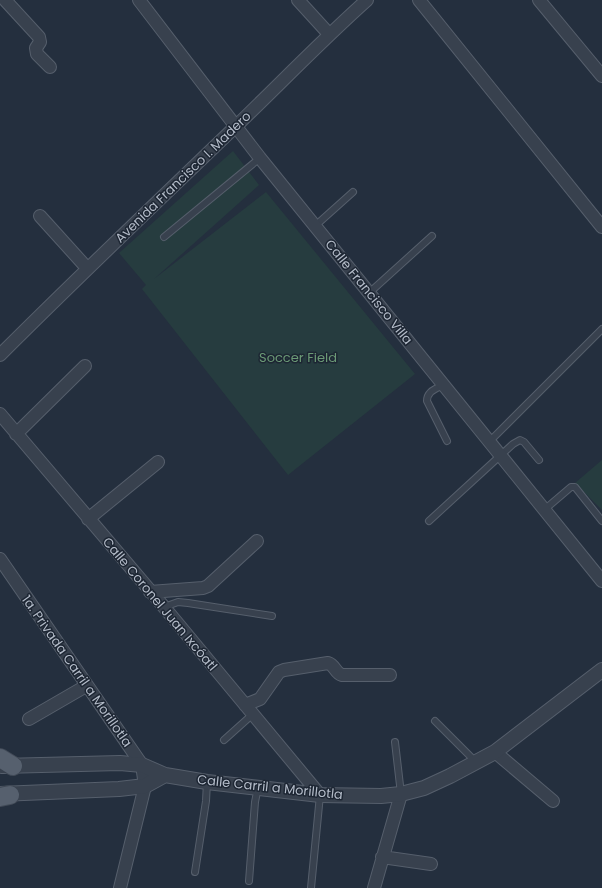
<svg xmlns="http://www.w3.org/2000/svg" width="602" height="888" font-family="Poppins,sans-serif">
<style>
.green{fill:#263c3f}
.lines{fill:none;stroke-linecap:round;stroke-linejoin:round}
.service-casing{stroke:#565f6c;stroke-width:8}
.minor-casing{stroke:#565f6c;stroke-width:14}
.tertiary-casing{stroke:#565f6c;stroke-width:16}
.primary-casing{stroke:#414a57;stroke-width:20}
.service{stroke:#38414e;stroke-width:6}
.minor{stroke:#38414e;stroke-width:12}
.tertiary{stroke:#38414e;stroke-width:14}
.primary{stroke:#56606e;stroke-width:18}
.labels{text-anchor:middle;dominant-baseline:central;stroke-width:3;stroke-linejoin:round;paint-order:stroke}
.street-label{font-size:13px;fill:#b4bcc9;stroke:#1d2633}
.park-label{font-size:13px;fill:#6b9a76;stroke:#1d2633}
</style>
<rect width="100%" height="100%" fill="#242f3e"/>
<path class="green" d="M233 151 259 185 154 279 266 192 415 374 288 475 142 289 146 285 119 253Z
M602 460V510L575 483Z"/>
<g class="lines">
<defs>
<path id="service" d="M315 226 353 192
M164 237 260 158
M369 293 432 236
M443 385C436 389 427 391 427 401L447 441
M489 442 602 329
M544 510 571 487H575L602 521
M429 521 513 444 520 440 524 442 539 460
M164 607 178 602 188 603 272 616
M435 721 476 762
M224 740 253 714
M395 742 401 794
M195 872 206 801 207 782
M249 881 255 802 258 787
M311 888 320 795"/>
<path id="minor" d="M5 0 39 37 40 42 36 48 37 54 50 67
M139 0 260 158 602 581
M298 0 329 34
M419 0 602 227
M539 0 602 76
M40 216 87 268
M0 355C77 278 156 203 234 128 279 85 321 41 367 0
M0 414 164 607 320 795
M16 434 85 366
M88 519 158 462
M0 559 142 765 145 786 120 888
M150 592 203 588 208 586 257 541
M245 705 260 699 279 672 284 670 328 663C335 665 335 673 342 675H390
M29 719 86 686
M495 752 553 801
M382 857 431 864
M374 888 401 794"/>
<path id="tertiary" d="M2 766 120 763 142 765 165 775 207 782 320 795 381 796 401 794 424 788 450 776 495 752 602 670
M0 794 119 789 145 786 165 775"/>
<path id="primary" d="M0 758 13 766
M0 797 10 795"/>
</defs>
<use href="#service" class="service-casing"/>
<use href="#minor" class="minor-casing"/>
<use href="#tertiary" class="tertiary-casing"/>
<use href="#primary" class="primary-casing"/>
<use href="#service" class="service"/>
<use href="#minor" class="minor"/>
<use href="#tertiary" class="tertiary"/>
<use href="#primary" class="primary"/>
</g>
<g class="labels">
<g class="street-label">
<text transform="translate(183 177) rotate(-44)">Avenida Francisco I. Madero</text>
<text transform="translate(369 292) rotate(51)">Calle Francisco Villa</text>
<text transform="translate(160 604) rotate(50)">Calle Coronel Juan Ixcóatl</text>
<text transform="translate(77 671) rotate(55)">1a. Privada Carril a Morillotla</text>
<text transform="translate(270 787) rotate(6)">Calle Carril a Morillotla</text>
</g>
<g class="park-label">
<text x="298" y="357">Soccer Field</text>
</g>
</g>
</svg>
